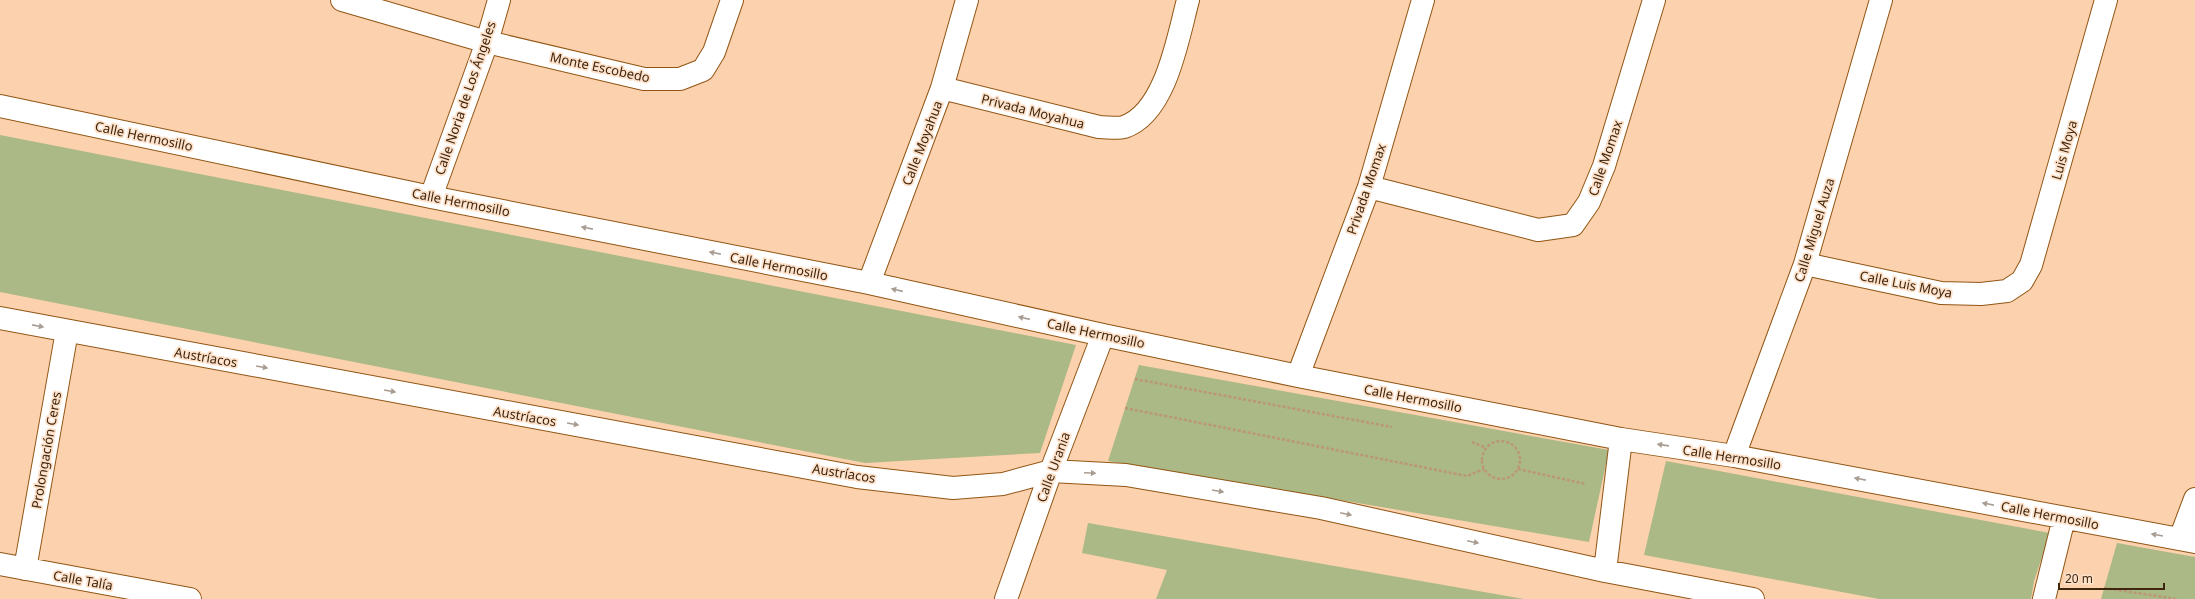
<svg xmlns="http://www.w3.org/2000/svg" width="2195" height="599" font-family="'Noto Sans',sans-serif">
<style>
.green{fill:#aab985}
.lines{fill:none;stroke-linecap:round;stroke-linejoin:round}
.minor-casing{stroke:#925514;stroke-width:24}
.path{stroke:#bb9677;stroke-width:2.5;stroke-dasharray:3 2;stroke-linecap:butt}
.minor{stroke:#fff;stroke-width:22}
.oneway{fill:#a99d92}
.labels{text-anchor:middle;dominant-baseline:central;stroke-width:3.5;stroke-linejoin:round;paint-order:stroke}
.street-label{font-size:13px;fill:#40260d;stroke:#fde1ca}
</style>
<rect width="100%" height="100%" fill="#fbd1ae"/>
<path class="green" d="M0 135 1076 345 1040 453 865 463 0 292Z
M1139 365 1609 450 1589 542 1108 461Z
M1666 461 2050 533 2034 581 2031 599H1879L1644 555Z
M1088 523 1524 599H1156L1167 570 1082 553Z
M2117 543 2195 557V599H2101Z"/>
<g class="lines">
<defs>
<path id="minor" d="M342 0 487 42 644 79H680L703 70 714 52 732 0
M942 88 1099 127C1107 127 1117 129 1124 127 1166 113 1178 37 1188 0
M0 106 431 197 869 283 1103 335 1298 376 1621 439 1734 456 2195 542
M1369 187 1538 230 1573 225 1589 202 1604 166 1654 0
M431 197 487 42 499 0
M1805 264 1941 293 1981 294 2007 291 2022 281 2031 265 2106 0
M869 283 942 88 967 0
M0 318 857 477 953 488 1003 484 1051 471 1126 475 1321 508 1605 571 1753 599
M1298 376 1369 187 1423 0
M1734 456 1805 264 1881 0
M2180 539 2195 499
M0 564 190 599
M25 569 67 331
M1605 571 1621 439
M1006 599 1051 471 1103 335
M2044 599 2064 518"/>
</defs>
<use href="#minor" class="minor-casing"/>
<path class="path" d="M1135 379 1392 427
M1125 408 1467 476 1484 469
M1482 460a19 19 0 1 1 38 0a19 19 0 1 1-38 0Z
M1472 442 1486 448
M1518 469 1586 484
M2104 588 2176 599"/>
<use href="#minor" class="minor"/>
</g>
<defs><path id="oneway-solid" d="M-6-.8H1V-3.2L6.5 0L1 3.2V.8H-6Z"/></defs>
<g class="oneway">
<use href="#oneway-solid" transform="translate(587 228) rotate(-169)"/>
<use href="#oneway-solid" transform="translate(715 253) rotate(-169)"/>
<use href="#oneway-solid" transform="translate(897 290) rotate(-167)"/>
<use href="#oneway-solid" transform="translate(1024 318) rotate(-167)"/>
<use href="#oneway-solid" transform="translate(38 326) rotate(11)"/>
<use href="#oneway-solid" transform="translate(262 367) rotate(10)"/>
<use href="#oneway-solid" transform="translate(390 391) rotate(10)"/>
<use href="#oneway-solid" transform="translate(573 424) rotate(10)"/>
<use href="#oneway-solid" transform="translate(1663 445) rotate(-172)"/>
<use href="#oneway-solid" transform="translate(1090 473) rotate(3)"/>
<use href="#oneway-solid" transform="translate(1860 479) rotate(-169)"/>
<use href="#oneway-solid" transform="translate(1218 491) rotate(10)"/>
<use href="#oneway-solid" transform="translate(1988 504) rotate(-169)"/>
<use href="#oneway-solid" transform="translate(1346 514) rotate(12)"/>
<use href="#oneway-solid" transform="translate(2157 535) rotate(-170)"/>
<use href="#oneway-solid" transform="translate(1473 542) rotate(12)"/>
</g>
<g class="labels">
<g class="street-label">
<text transform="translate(600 67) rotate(12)">Monte Escobedo</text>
<text transform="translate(465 98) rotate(-71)">Calle Noria de Los Ángeles</text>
<text transform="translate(1033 111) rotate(14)">Privada Moyahua</text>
<text transform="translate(144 136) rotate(12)">Calle Hermosillo</text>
<text transform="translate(922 143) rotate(-69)">Calle Moyahua</text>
<text transform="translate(2064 150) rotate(-74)">Luis Moya</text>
<text transform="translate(1605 158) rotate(-71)">Calle Momax</text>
<text transform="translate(1366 189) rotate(-71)">Privada Momax</text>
<text transform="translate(461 202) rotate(11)">Calle Hermosillo</text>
<text transform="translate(1814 230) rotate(-73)">Calle Miguel Auza</text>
<text transform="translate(779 266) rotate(11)">Calle Hermosillo</text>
<text transform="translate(1906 284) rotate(11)">Calle Luis Moya</text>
<text transform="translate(1096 333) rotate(12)">Calle Hermosillo</text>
<text transform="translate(206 357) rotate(10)">Austríacos</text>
<text transform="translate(1413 398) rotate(11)">Calle Hermosillo</text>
<text transform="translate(525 416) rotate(10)">Austríacos</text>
<text transform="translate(46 450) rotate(-80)">Prolongación Ceres</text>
<text transform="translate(1732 457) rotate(9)">Calle Hermosillo</text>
<text transform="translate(1053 467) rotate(-70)">Calle Urania</text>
<text transform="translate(844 473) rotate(9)">Austríacos</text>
<text transform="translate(2050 515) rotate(11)">Calle Hermosillo</text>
<text transform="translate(83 580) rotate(10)">Calle Talía</text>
</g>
</g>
<path d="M2059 583v6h105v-6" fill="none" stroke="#40260d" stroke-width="2"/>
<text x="2065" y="583" font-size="12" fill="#40260d" stroke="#fde1ca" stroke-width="3" paint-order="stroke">20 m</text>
</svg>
